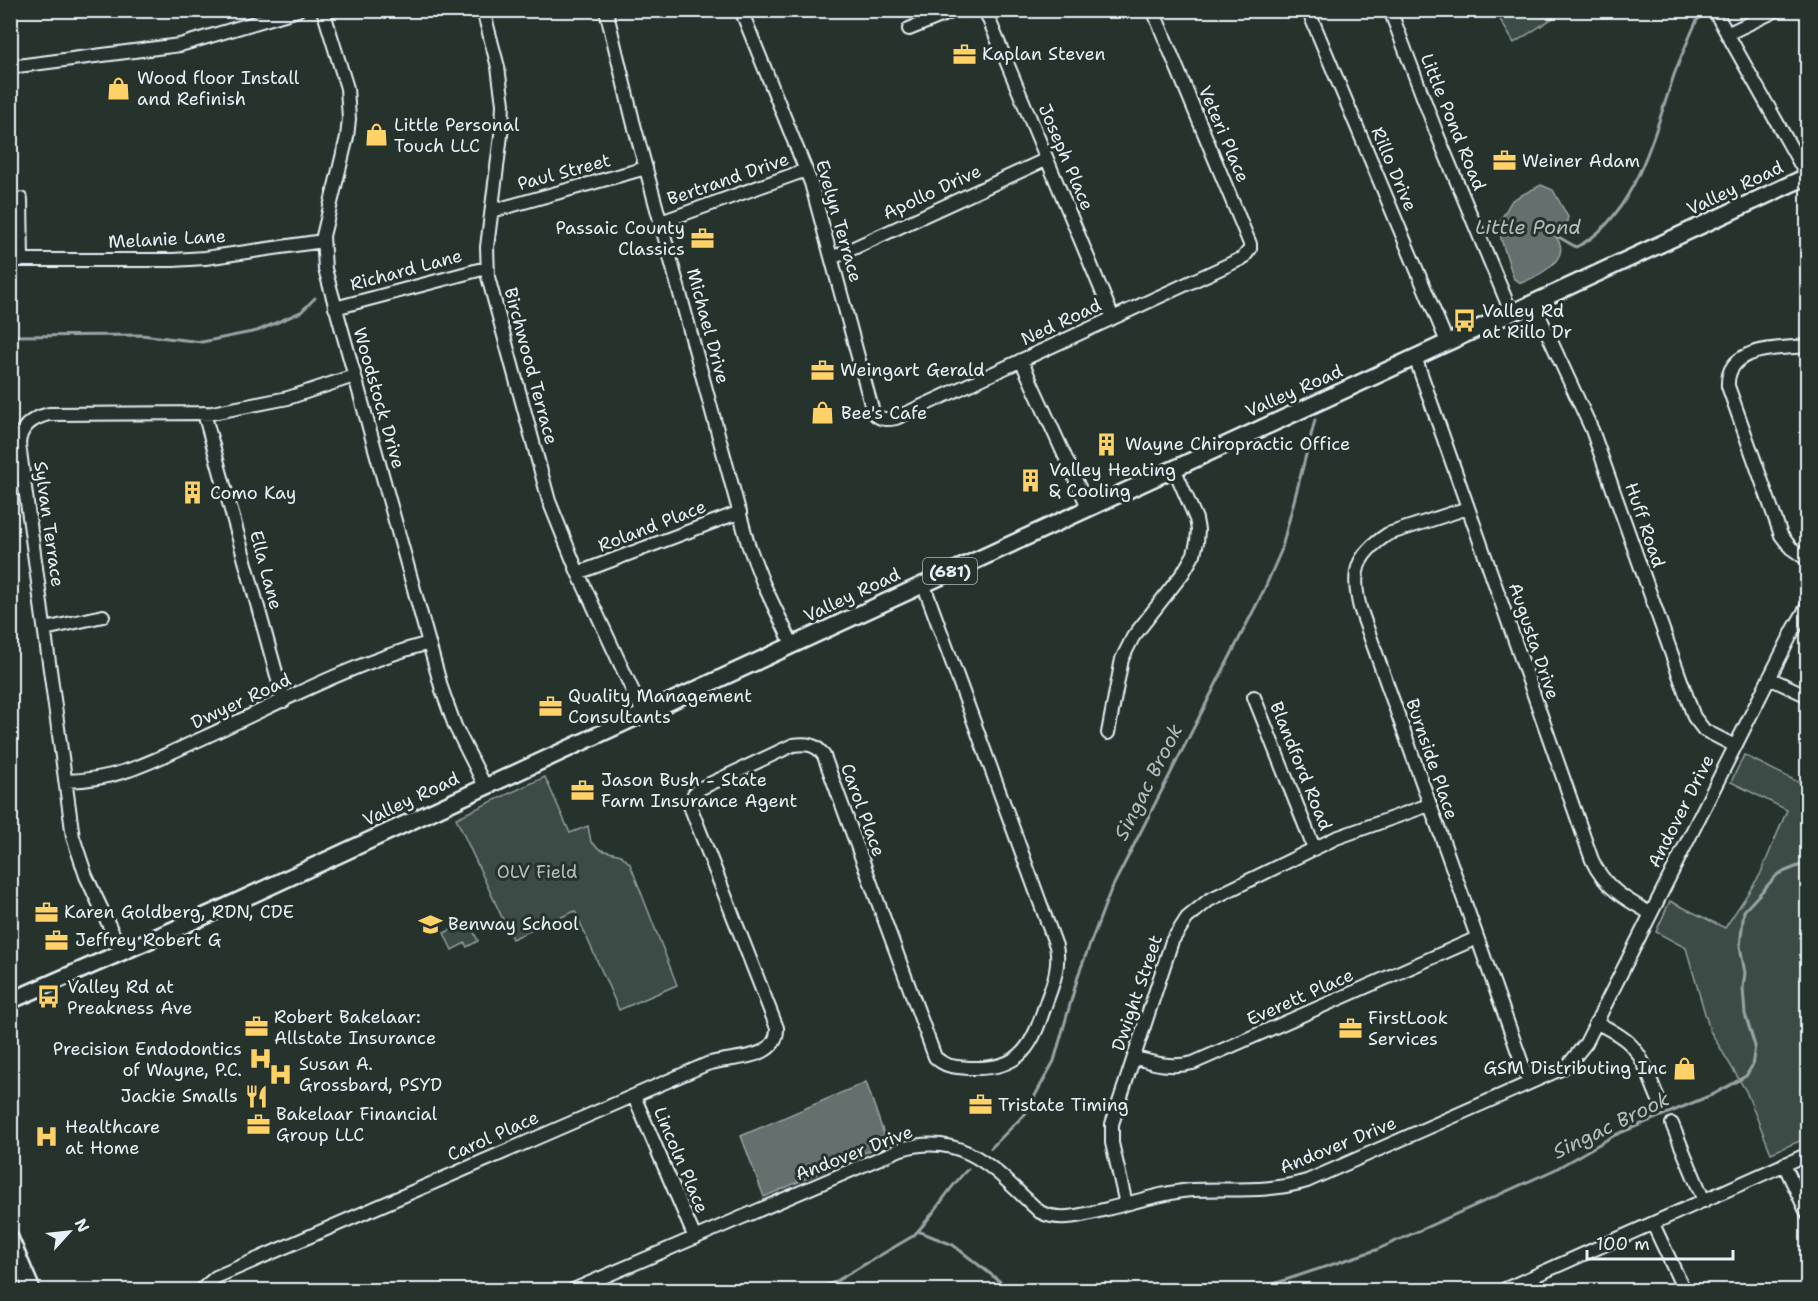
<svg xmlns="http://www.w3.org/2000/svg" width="1818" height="1301" font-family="'Shantell Sans',sans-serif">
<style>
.green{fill:#3e4b47;stroke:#939ea0;stroke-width:1.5}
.water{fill:#636f6d;stroke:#98a3a5;stroke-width:1.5}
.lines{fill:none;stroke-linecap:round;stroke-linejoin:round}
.stream{stroke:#98a3a5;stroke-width:3}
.minor-casing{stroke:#e8f1f8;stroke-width:16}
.major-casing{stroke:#e8f1f8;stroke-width:20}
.minor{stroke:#26332d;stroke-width:12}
.major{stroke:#26332d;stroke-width:15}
.labels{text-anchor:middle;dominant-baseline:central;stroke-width:6;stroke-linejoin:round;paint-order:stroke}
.shield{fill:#26332d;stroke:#aeb8bb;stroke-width:1.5}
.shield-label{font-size:16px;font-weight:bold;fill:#e8f1f8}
.poi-label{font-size:18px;fill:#e8f1f8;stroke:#26332d;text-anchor:start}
.street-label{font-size:18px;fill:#e8f1f8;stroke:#26332d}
.park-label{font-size:18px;fill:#b5bfc3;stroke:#26332d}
.water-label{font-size:20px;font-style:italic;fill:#b3bdc0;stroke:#26332d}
</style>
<rect width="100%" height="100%" fill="#26332d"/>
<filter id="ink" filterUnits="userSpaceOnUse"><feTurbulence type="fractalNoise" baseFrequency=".0167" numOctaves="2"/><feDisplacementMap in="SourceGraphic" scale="12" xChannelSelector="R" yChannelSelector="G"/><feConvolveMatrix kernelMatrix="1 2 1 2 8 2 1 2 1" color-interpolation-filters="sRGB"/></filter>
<g filter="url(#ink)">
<path class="green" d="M1495 11H1564L1514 43Z
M1744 755 1798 782 1807 780V1138L1771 1153 1746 1091 1710 1031 1686 948 1656 932 1670 901 1725 928 1760 875 1787 810 1731 782Z
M545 777 570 833 588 826 591 842 601 850 621 855 630 864 677 985 619 1010 575 911 512 939 456 818Z
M469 922 478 941 467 947 465 943 452 950 444 933Z"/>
<path class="water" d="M1541 185 1553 190 1568 217 1566 225 1555 235C1556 238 1559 241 1560 244 1566 263 1534 278 1521 283L1514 279 1501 239 1500 221 1512 200Z
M866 1082 887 1143 764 1197 741 1136Z"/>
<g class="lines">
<path class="stream" d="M1555 235 1576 247C1634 220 1655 131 1674 75 1681 56 1689 38 1697 20L1703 15
M10 336 141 335 202 342 257 331 301 312 315 298
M991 1148 1025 1114 1054 1061 1079 973 1110 892 1264 590 1281 551 1315 420
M918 1231 953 1245 1011 1290
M811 1290 833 1283 913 1236C934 1216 947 1189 968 1169
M1255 1290 1376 1250 1554 1170 1615 1135 1714 1094 1746 1076 1752 1066 1755 1046 1745 1014 1743 988 1745 973 1740 946 1744 911 1778 874 1808 862"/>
<defs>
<path id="minor" d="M323 10 347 88 349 119 347 137 323 236 325 269 442 690 455 726 485 786
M483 10 498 67 503 104 502 127 487 247 488 277 549 501 578 573 643 713
M606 10 633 121 748 544 763 583 792 644
M741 10 811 183 873 412C879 420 886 420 896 418L1243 258 1250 249V244L1153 10
M985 10 1113 318
M1308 10 1447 342
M1390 10 1437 134 1511 312
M1714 10 1807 176
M909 29 956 10
M1727 34 1777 10
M10 67 180 45 298 10
M21 199 22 260
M492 211 646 168
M661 222 806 170
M832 258 1047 159
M10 260H173L205 258 323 241
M1533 302 1592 430 1694 717 1704 730 1735 746
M335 308 486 268
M1808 346C1780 349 1726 345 1728 386L1781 535 1791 548 1808 560
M1415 357 1592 860C1604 887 1625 899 1650 913
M1021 360 1088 507
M204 413 284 701
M1468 508 1388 534C1356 555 1351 572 1360 608L1529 1083
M578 573 740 512
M45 629 103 616
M1769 678 1808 696
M1254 697 1314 848
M1108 733 1122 659 1133 637 1183 573 1194 554 1197 542 1198 530 1196 519 1174 468
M66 781C121 780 156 759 205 737 277 704 352 663 429 643
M122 953 86 876 73 837 19 444C20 427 32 418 49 414L212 413 288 398 354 376
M1596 1022C1608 1029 1620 1034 1629 1043 1644 1057 1650 1080 1658 1098
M1134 1057C1154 1064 1172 1068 1193 1063L1477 938
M634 1096 695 1238
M1672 1124 1704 1201
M1784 1164 1808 1215
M1126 1204 1112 1143V1124L1172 941 1187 918 1209 900 1336 838 1429 805
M1653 1224 1684 1290
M201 1290 216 1277 707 1064C729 1056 778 1062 777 1028L690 806 694 794 699 789 793 745C806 743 817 744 824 756L935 1057C945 1067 955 1067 969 1068 1023 1070 1032 1046 1047 1000 1054 982 1060 965 1056 946L923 583
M573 1290 901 1149C966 1130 997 1173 1040 1212 1062 1223 1084 1214 1107 1209 1135 1202 1164 1192 1192 1190 1233 1188 1267 1193 1307 1181L1561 1069 1569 1064 1586 1043 1794 629 1808 605
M1503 1290 1808 1154"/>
<path id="major" d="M10 1001 221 909 1808 176
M10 1238 32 1290"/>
</defs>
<use href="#minor" class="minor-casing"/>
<use href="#major" class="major-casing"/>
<use href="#minor" class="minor"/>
<use href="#major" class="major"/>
</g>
</g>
<defs>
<symbol id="office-bare" viewBox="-9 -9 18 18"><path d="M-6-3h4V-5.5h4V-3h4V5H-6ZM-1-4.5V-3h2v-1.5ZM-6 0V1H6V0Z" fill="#ffd166" stroke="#26332d" stroke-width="2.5" paint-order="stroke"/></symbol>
<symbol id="shop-bare" viewBox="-9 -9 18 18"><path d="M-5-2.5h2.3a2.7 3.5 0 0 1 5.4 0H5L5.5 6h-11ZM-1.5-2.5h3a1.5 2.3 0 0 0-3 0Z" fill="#ffd166" stroke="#26332d" stroke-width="2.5" paint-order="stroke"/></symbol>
<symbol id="bus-bare" viewBox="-9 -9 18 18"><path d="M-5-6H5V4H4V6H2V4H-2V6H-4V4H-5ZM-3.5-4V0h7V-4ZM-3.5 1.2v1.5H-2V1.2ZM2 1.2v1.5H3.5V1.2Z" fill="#ffd166" stroke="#26332d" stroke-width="2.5" paint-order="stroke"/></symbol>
<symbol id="building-bare" viewBox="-9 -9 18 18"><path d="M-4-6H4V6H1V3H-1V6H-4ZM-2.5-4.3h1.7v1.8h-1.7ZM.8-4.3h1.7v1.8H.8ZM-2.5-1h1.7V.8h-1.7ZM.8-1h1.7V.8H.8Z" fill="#ffd166" stroke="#26332d" stroke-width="2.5" paint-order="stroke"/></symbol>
<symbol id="school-bare" viewBox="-9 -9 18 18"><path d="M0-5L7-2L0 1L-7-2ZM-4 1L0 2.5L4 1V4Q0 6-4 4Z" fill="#ffd166" stroke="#26332d" stroke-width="2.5" paint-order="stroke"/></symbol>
<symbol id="hospital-bare" viewBox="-9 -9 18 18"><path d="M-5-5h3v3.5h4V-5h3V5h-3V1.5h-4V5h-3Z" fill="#ffd166" stroke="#26332d" stroke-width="2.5" paint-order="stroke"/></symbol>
<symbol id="restaurant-bare" viewBox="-9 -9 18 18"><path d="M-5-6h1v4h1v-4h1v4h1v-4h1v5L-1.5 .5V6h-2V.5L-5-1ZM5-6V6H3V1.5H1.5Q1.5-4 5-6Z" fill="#ffd166" stroke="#26332d" stroke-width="2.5" paint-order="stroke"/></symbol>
</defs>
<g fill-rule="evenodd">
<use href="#office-bare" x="948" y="38" width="33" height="33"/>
<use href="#shop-bare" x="102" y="72" width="33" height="33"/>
<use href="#shop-bare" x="360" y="118" width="33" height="33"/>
<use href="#office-bare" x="1488" y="144" width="33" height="33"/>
<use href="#office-bare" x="686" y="222" width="33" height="33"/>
<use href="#bus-bare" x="1448" y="304" width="33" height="33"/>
<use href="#office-bare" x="806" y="354" width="33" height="33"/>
<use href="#shop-bare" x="806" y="396" width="33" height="33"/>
<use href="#building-bare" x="1090" y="428" width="33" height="33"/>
<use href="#building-bare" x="1014" y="464" width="33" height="33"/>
<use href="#building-bare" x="176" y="476" width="33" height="33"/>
<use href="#office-bare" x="534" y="690" width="33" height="33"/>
<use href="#office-bare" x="566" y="774" width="33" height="33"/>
<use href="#office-bare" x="30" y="896" width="33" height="33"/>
<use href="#school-bare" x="414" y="908" width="33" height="33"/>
<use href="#office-bare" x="40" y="924" width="33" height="33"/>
<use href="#bus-bare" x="32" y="980" width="33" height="33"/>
<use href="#office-bare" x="240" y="1010" width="33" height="33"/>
<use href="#office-bare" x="1334" y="1012" width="33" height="33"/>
<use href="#hospital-bare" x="244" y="1042" width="33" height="33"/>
<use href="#shop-bare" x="1668" y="1052" width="33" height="33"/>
<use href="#hospital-bare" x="264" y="1058" width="33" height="33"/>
<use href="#restaurant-bare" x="240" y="1080" width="33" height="33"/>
<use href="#office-bare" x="964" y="1088" width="33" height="33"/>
<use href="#office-bare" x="242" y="1108" width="33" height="33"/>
<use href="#hospital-bare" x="30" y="1120" width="33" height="33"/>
</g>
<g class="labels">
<rect class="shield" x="923" y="558" width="54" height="26" rx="4.5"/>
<g class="shield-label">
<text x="950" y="571">(681)</text>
</g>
<g class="poi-label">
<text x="982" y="54">Kaplan Steven</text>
<text x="137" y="78">Wood floor Install<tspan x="137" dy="21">and Refinish</tspan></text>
<text x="394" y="125">Little Personal<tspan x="394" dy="21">Touch LLC</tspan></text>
<text x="1522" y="161">Weiner Adam</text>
<text x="685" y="228" text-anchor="end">Passaic County<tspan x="685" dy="21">Classics</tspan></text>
<text x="1482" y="311">Valley Rd<tspan x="1482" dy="21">at Rillo Dr</tspan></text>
<text x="840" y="370">Weingart Gerald</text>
<text x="841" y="413">Bee's Cafe</text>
<text x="1125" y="444">Wayne Chiropractic Office</text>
<text x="1049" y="470">Valley Heating<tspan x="1049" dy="21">&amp; Cooling</tspan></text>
<text x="210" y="493">Como Kay</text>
<text x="568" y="696">Quality Management<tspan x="568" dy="21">Consultants</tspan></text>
<text x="601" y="780">Jason Bush - State<tspan x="601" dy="21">Farm Insurance Agent</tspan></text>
<text x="64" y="912">Karen Goldberg, RDN, CDE</text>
<text x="448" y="924">Benway School</text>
<text x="75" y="940">Jeffrey Robert G</text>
<text x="67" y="987">Valley Rd at<tspan x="67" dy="21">Preakness Ave</tspan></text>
<text x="274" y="1017">Robert Bakelaar:<tspan x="274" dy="21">Allstate Insurance</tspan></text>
<text x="1368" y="1018">FirstLook<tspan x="1368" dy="21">Services</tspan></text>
<text x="242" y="1049" text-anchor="end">Precision Endodontics<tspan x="242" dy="21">of Wayne, P.C.</tspan></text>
<text x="299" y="1064">Susan A.<tspan x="299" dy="21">Grossbard, PSYD</tspan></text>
<text x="1667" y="1068" text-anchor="end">GSM Distributing Inc</text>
<text x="238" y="1096" text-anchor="end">Jackie Smalls</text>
<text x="998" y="1105">Tristate Timing</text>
<text x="276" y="1114">Bakelaar Financial<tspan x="276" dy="21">Group LLC</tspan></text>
<text x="65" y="1127">Healthcare<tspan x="65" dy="21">at Home</tspan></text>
</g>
<g class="street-label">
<text transform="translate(1453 122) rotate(68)">Little Pond Road</text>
<text transform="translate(1224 134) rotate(67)">Veteri Place</text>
<text transform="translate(1066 157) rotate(67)">Joseph Place</text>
<text transform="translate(1394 169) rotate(67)">Rillo Drive</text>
<text transform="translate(564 172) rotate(-15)">Paul Street</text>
<text transform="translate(728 179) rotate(-19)">Bertrand Drive</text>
<text transform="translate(1735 188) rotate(-25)">Valley Road</text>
<text transform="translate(932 192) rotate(-25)">Apollo Drive</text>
<text transform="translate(839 221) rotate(74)">Evelyn Terrace</text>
<text transform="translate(167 239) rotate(-3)">Melanie Lane</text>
<text transform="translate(406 270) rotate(-15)">Richard Lane</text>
<text transform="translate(1061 322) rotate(-25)">Ned Road</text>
<text transform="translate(708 326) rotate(75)">Michael Drive</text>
<text transform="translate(531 366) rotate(75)">Birchwood Terrace</text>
<text transform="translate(1294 391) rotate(-24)">Valley Road</text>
<text transform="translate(379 398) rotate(74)">Woodstock Drive</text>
<text transform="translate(49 524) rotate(82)">Sylvan Terrace</text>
<text transform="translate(1645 525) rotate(71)">Huff Road</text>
<text transform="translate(652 526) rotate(-21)">Roland Place</text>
<text transform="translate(266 570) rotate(75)">Ella Lane</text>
<text transform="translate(852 595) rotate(-25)">Valley Road</text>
<text transform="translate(1534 641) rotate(71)">Augusta Drive</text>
<text transform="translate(241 701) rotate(-25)">Dwyer Road</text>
<text transform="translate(1432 759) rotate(71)">Burnside Place</text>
<text transform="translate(1301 766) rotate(68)">Blandford Road</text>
<text transform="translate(411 799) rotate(-25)">Valley Road</text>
<text transform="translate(863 810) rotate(70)">Carol Place</text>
<text transform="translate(1681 811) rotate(-63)">Andover Drive</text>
<text transform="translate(1137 993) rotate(-71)">Dwight Street</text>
<text transform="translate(1300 997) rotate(-24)">Everett Place</text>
<text transform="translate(493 1136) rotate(-24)">Carol Place</text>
<text transform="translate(1338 1145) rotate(-22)">Andover Drive</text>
<text transform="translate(854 1153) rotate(-21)">Andover Drive</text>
<text transform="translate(681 1160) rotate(67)">Lincoln Place</text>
</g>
<g class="park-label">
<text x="537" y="872">OLV Field</text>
</g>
<g class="water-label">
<text x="1528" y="227">Little Pond</text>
<text transform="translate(1148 782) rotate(-63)">Singac Brook</text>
<text transform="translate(1611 1125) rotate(-26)">Singac Brook</text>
</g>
</g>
<rect width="1818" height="1301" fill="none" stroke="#26332d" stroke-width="36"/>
<rect x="18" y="18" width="1782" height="1265" fill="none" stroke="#e8f1f8" stroke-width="2" filter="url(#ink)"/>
<g transform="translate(69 1232) rotate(63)" stroke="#26332d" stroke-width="4.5" paint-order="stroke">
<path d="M0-4.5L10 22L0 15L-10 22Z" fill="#e8f1f8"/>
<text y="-9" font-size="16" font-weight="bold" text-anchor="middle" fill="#e8f1f8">N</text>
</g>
<path d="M1587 1250v9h146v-9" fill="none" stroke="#e8f1f8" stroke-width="3"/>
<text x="1596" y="1250" font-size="18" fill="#e8f1f8" stroke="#26332d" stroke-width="4.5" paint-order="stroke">100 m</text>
</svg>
